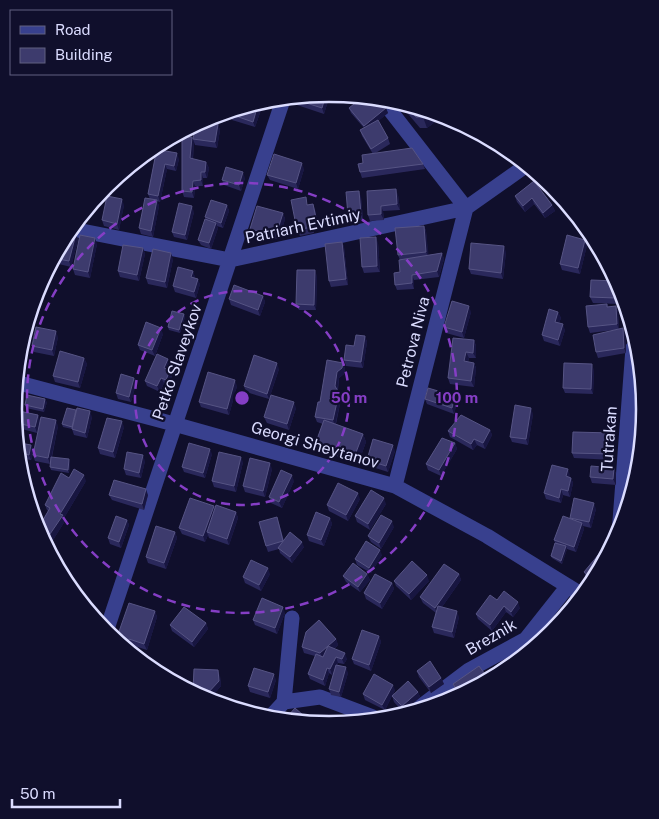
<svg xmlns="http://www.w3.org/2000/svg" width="659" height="819" font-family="'Public Sans',sans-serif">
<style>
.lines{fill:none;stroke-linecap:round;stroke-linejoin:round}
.minor{stroke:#38408e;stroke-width:15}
.wall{fill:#2a285b}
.shaded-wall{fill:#181641}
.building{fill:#3d3b6d;stroke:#565484}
.ring{fill:none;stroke:#853ec5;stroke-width:2.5;stroke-dasharray:9 6}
.labels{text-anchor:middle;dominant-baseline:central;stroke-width:4.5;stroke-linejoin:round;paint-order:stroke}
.street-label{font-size:16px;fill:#dbdcff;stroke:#100f2c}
.rim{fill:none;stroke:#dbdcff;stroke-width:2.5}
.centre{fill:#853ec5;stroke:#100f2c;stroke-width:2.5}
.ring-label{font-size:15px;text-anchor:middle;font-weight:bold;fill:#853ec5;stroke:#100f2c;stroke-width:4.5;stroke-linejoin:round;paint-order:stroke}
</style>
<rect width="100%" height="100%" fill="#100f2c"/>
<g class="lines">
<path class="minor" d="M386 105 466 208 395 486
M77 230 230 260 466 208 524 167
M19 383 174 424 395 486 487 536 579 593
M619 534 633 348
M106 632 282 103
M284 702 292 618
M420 707 469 670 526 639 568 586
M273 714 284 702 320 697 373 717"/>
</g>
<path class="wall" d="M330 94 324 114 294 104 293 101Z
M262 107 255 127 232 120 230 114Z
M349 108H386L388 113 378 121 388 138 390 144 374 154 423 164 425 169 362 178 360 172 363 163 373 154 362 136 360 130 364 128 351 113Z
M403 108 443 116 427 128H420Z
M212 117 214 123 218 124 220 130 217 148 195 145 193 139 209 118Z
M192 137 194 142 193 159 206 162 209 168 207 178H203V186H195L194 198 184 197 182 191Z
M156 153 179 159 176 171 167 169 160 202 157 201 159 206 153 237 141 234 139 228 150 199 148 194Z
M304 169 298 189 270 180 267 175Z
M245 178 241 191 224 185 222 180Z
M534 181 552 205 555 211 545 218 534 204 525 212 517 202 515 196Z
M546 182 553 186 563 201 562 202Z
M367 191 398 195 400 210 383 211 384 220 370 221 368 215Z
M361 197 363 220 350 221 348 215Z
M313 204 315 210 318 224 313 225 314 233 300 236 297 230 308 205Z
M124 205 119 230 104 226 102 220Z
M227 205 229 211 223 228 217 226 218 228 211 249 201 245 198 240 206 220 205 217Z
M194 212 187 240 174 237 172 232Z
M283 213 285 219 280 238 269 240 252 235 250 229Z
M424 226 426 231 428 255 442 253 444 259 439 277 414 280V289L397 290 395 285 400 272V260L398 255Z
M74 234H76L78 240 71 267 55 263Z
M342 242 344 247 348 285 331 287 329 281Z
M378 243 380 272 364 273 362 267Z
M97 244 90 278 75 275 73 269Z
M587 245 580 274 562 270 560 264Z
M143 248 145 254 139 281 120 277 118 271Z
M506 252 503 279 471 274 469 269Z
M173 259 167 288 148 284 146 278Z
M193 271 195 278 200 284 196 298 175 292 173 286Z
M317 276 316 310H299L296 304Z
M618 287V304L593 303 590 297Z
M38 288V308H34Z
M263 296 265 302 260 316 231 305 229 299Z
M607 304 608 307 616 306 618 312 619 329 623 328 625 334 626 353 598 358 596 352 614 330 590 333 588 327Z
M471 312 464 338 446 333 444 327Z
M558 312 561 318 559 323 565 330 560 346 544 341 542 335Z
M184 314 185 317 180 333 169 330 168 327Z
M163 334 155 356 140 350 138 345Z
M365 336 367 342 363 368 346 366 344 360Z
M58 337 54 356 34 352 32 346Z
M474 340 476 346V358H469L468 362 474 363 476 368 474 387 450 384 448 378Z
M84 358 87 364 80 388 55 382 53 376Z
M168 359 170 365 168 369 172 376 168 385 164 383 160 392 147 386 145 381Z
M343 363 345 369 344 374 339 378 338 390 341 399 336 424 363 434 366 442 358 464 320 450 316 442 323 424 317 422 315 417 320 402Z
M279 369 269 399 246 392 244 386Z
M594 370 593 394 565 393 563 388Z
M134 378 136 384 131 402 118 399 116 393Z
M237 386 229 415 201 407 199 402Z
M17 394 18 397 16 410 38 415 40 421 37 433 18 428 14 409Z
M455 396 457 402 454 414 427 404 425 399Z
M47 402 44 412 26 408 25 405Z
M296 408 289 430 267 423 264 417Z
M533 414 528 445 512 442 510 437Z
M92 417 87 438 74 435 72 429 63 427 62 424Z
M58 426 52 457 70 462 69 473 51 470 50 467V464L35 461 33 455Z
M124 427 115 458 100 454 98 448Z
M490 430 492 435 485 449 477 445 473 450 450 437 448 431Z
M614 439 613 460 574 458 572 453Z
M20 443 31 445 34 451 31 460 24 459Z
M455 443 457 449 441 476 428 470 426 464Z
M395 451 388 472 369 466 367 460Z
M212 454 205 478 184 472 182 467Z
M145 461 141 478 126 475 124 469Z
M243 462 236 492 214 487 212 481Z
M614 468 616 474V485L592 483 590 477Z
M272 469 265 497 245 492 243 486Z
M570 475 569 477 571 478 573 483 570 497 563 495 561 503 546 499 544 493Z
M86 481 64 518 65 521 53 540 41 533 39 527 48 511 47 510 45 505Z
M294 481 282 508 271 503 269 497Z
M109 495H148L144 510 112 500Z
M360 499 348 521 329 511 327 505Z
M386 504 370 530 357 522 355 516Z
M214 506 215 508 236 512 238 518 229 545 209 538 208 535 205 542 182 534 179 528Z
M596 509 591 528 583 526 584 529 576 552 567 549 562 564 552 558 551 556 555 543 554 540 570 519V518Z
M330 518 332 524 324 546 309 541 307 535Z
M127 520 129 525 121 548 110 544 108 538Z
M279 523 284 541 304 547 292 563 280 553 279 549 268 552 266 546Z
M394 527 381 549 371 542 368 536Z
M175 532 177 538 166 569 148 563 146 557Z
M382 555 371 573 357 565 355 559Z
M603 557 588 579 586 577 584 572Z
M270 574 261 591 245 583 243 577Z
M367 574 370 580 360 592 346 582 343 576Z
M459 574 461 580 442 607 459 617 454 638 434 633 432 627 436 613 423 603 420 597Z
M394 581H429L411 600 396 586Z
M392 583 394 589 382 609 366 599 364 593Z
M497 600 520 608 513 617 506 612 492 631 478 619 476 614Z
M155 611 157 617 147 650 131 645 130 649 116 640Z
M285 613 277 634 255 625 253 620Z
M206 623 208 629 194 647 172 631 170 625Z
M379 636 381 642 371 671 354 664 352 659Z
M336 639 338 645 334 649 347 659 344 664 338 663 337 665 348 673 341 697 331 695 329 689 334 670 332 675 329 673 325 686 310 679 308 674 315 656 304 653 302 647Z
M417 671 441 678 444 684 431 693 419 677Z
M220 676 221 686 208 701 193 691Z
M487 677 459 696 455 690 453 684Z
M276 680 270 698 250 692 248 686Z
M395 690 393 695 418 692 420 697 406 710 402 711 394 702 392 696 385 710 365 700 363 694Z"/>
<path class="shaded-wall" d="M326 94H330L324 114 322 108Z
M262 107 255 127 253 122 257 108Z
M386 108 388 113 366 131 364 126Z
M428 113 443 116 427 128 423 117Z
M212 117 214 122 213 129 211 123Z
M218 124 220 130 217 148 215 142Z
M192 137 194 142 192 164 190 158Z
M177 153 179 159 176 171 174 166Z
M206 162 209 168 207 178 205 172Z
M302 163 304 169 298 189 296 183Z
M165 164 167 169 160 202 158 196Z
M201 172 203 178V186L201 180Z
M243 172 245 178 241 191 239 185Z
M193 181 195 186 194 198 192 192Z
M396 189 398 195 400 210 397 204Z
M359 191 361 197 363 220 361 214Z
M532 198 534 204 525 212 523 206Z
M122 199 124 205 119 230 117 224Z
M157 200 159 206 153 237 151 231Z
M313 204 315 210 318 224 316 218Z
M227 205 229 211 223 228 221 223Z
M552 205 555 211 545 218 543 213Z
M192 206 194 212 187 240 185 235Z
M381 206 383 211 384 220 381 214Z
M283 213 285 219 280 238 277 232Z
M216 223 218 228 211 249 209 243Z
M424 226 426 231 429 258 426 252Z
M76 234 78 240 71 267 69 261Z
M376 237 378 243 380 272 377 266Z
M95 238 97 244 90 278 88 272Z
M585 240 587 245 580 274 578 268Z
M342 242 344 247 348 285 346 279Z
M504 246 506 252 503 279 501 273Z
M143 248 145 254 139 281 137 275Z
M171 253 173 259 167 288 165 282Z
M442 253 444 259 439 277 437 271Z
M315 270 317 276 316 310 314 305Z
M193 271 195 277 193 282 191 277Z
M412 275 414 280V289L412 283Z
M198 279 200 284 196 298 194 292Z
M616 281 618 287V304L615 298Z
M38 288V308L36 302V297Z
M263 296 265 302 260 316 258 310Z
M469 306 471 312 464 338 462 332Z
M616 306 618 312 619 330 617 324Z
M558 312 561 318 557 328 555 322Z
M184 314 185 317 180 333 179 330Z
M563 324 565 330 560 346 558 340Z
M161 328 163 334 155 356 152 350Z
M623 328 625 334 626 353 624 348Z
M56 331 58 337 54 356 52 350Z
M365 336 367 342 363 368 361 362Z
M28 337 30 341 24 371 22 367Z
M474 340 476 346V358L473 353Z
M466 352 469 358 466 367 464 361Z
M84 358 87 364 80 388 78 382Z
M168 359 170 365 167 373 164 368Z
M277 363 279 369 269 399 267 394Z
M343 363 345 369 344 374 339 378 337 391 335 386 337 372Z
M474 363 476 368 474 387 471 381Z
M592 364 594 370 593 394 591 389Z
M170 370 172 376 168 385 166 380Z
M134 378 136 384 131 402 129 397Z
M161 378 164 383 160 392 157 386Z
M235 380 237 386 229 415 227 409Z
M339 393 341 399 335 426 333 420Z
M17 394 18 397 15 414 14 409Z
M455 396 457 402 454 414 452 408Z
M45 399 47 402 44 412 43 409Z
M294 402 296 408 289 430 287 424Z
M531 408 533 414 528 445 526 439Z
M90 411 92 417 87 438 85 433Z
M38 415 40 421 37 433 35 427Z
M56 420 58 426 50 464 48 458Z
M122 421 124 427 115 458 113 452Z
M490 430 492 435 485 449 483 443Z
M612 433 614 439 613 460 610 454Z
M363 434 366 442 358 464 355 455Z
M474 439 477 445 473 450 471 444Z
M455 443 457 449 441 476 439 470Z
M31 445 34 451 31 460 29 455Z
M393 445 395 451 388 472 386 466Z
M210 449 212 454 205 478 203 473Z
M143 455 145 461 141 478 139 473Z
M241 457 243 462 236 492 234 486Z
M69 459 70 462 69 473 68 470Z
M270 463 272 469 265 497 263 491Z
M614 468 616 474V485L613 479Z
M568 469 570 475 568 482 566 476Z
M84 475 86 481 64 518 65 521 53 540 50 534 60 514Z
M292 475 294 481 282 508 279 502Z
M571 478 573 483 570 497 568 491Z
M146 489 148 495 144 510 142 504Z
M561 489 563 495 561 503 559 498Z
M358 493 360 499 348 521 346 515Z
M384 498 386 504 370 530 368 524Z
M594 503 596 509 591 528 589 522Z
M214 506 216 511 207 532 208 535 205 542 203 536Z
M236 512 238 518 229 545 227 539Z
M330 518 332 524 324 546 321 540Z
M127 520 129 525 121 548 119 542Z
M392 521 394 527 381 549 379 543Z
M582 523 584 529 576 552 574 547Z
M175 532 177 538 166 569 164 563Z
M302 542 304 547 292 563 290 557Z
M566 546 567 549 562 564 561 561Z
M380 550 382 555 371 573 369 568Z
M56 552 59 557 57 559 54 554Z
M268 568 270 574 261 591 259 585Z
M367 574 370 580 360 592 358 587Z
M459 574 461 580 437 614 435 608Z
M427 575 429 581 411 600 409 594Z
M392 583 394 589 382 609 380 603Z
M518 602 520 608 513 617 511 612Z
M504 606 506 612 492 631 490 625Z
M283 607 285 613 277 634 275 628Z
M155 611 157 617 147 650 144 644Z
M457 611 459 617 454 638 452 632Z
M206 623 208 629 194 647 192 642Z
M379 636 381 642 371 671 369 665Z
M129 639 131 645 130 649 127 646Z
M336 639 338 645 323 659 320 653Z
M345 653 347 659 344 664 342 659Z
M336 657 338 663 332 675 330 669Z
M346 667 348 673 341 697 339 692Z
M327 668 329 673 325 686 323 680Z
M218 670 220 676 221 686 208 701 206 695Z
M274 674 276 680 270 698 268 692Z
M441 678 444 684 431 693 429 687Z
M393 685 395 690 385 710 382 705Z
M418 692 420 697 406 710 403 711 402 706Z"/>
<path class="building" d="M326 94 322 108 297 100Z
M359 100 384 104 386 108 364 126 349 108Z
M257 108 253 122 230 114V113Z
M410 110 428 113 423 117H416Z
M212 117 211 123 218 124 215 142 193 139 195 127 209 118Z
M378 120 388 138 371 149 360 130Z
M192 137 190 158 206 162 205 172H201V180L193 181 192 192 182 191V138Z
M412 148 423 164 360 172 358 164 363 163 362 155Z
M160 150 177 153 174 166 165 164 158 196 148 194 156 153Z
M274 154 302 163 296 183 267 175Z
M226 167 243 172 239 185 222 180Z
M534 181 552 205 543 213 532 198 523 206 515 196Z
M396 189 397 204 381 206V214L368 215 367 191Z
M359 191 361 214 348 215 346 192Z
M107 196 122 199 117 224 102 220Z
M306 197 307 205 313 204 316 218 311 219 312 227 297 230 291 200Z
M145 198 157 200 151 231 139 228Z
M211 200 227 205 221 223 205 217Z
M179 203 192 206 185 235 172 232Z
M257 206 283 213 277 232 267 234 250 229Z
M205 219 216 223 209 243 198 240Z
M424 226 426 252 398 255 395 228Z
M74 234H76L69 261 58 259Z
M80 235 95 238 88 272 73 269Z
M567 235 585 240 578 268 560 264Z
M376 237 377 266 362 267 360 238Z
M342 242 346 279 329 281 325 244Z
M471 243 504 246 501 273 469 269Z
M123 245 143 248 137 275 118 271Z
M153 249 171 253 165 282 146 278Z
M442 253 437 271 412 275V283L395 285 394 273 400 272 399 260Z
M178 267 193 271 191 277 198 279 194 292 173 286Z
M297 270H315L314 305 296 304Z
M591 280 616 281 615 298 590 297Z
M234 285 263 296 258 310 229 299Z
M452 301 469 306 462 332 444 327Z
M607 304V307L616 306 617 324 588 327 586 306Z
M549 309 558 312 555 322 563 324 558 340 542 335Z
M172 311 184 314 179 330 168 327Z
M146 322 161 328 152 350 138 345Z
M36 327 56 331 52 350 32 346Z
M623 328 624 348 596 352 593 335Z
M356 335 365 336 361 362 344 360 346 345 354 346Z
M453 338 474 340 473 353 466 352 464 361 474 363 471 381 448 378Z
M60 351 84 358 78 382 53 376Z
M157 354 168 359 164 368 170 370 166 380 161 378 157 386 145 381Z
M254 355 277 363 267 394 244 386Z
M327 360 343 363 342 368 337 372 335 386 339 393 333 420 315 417 318 402H320Z
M564 363 592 364 591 389 563 388Z
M208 372 235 380 227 409 199 402Z
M121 374 134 378 129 397 116 393Z
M428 388 455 396 452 408 425 399Z
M27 395 45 399 43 409 25 405Z
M271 395 294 402 287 424 264 417Z
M515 405 531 408 526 439 510 437Z
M67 408 76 410 72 427 62 424Z
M77 408 90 411 85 433 72 429Z
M14 410 38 415 35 427 16 423Z
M461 415 490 430 483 443 474 439 471 444 448 431Z
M41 417 56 420 48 458 33 455Z
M107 418 122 421 113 452 98 448Z
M324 420 363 434 355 455 316 442Z
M573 432 612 433 610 454 572 453Z
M442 438 455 443 439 470 426 464Z
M373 439 393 445 386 466 367 460Z
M20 443 31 445 29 455 22 453Z
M189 443 210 449 203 473 182 467Z
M127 452 143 455 139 473 124 469Z
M219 452 241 457 234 486 212 481Z
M51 457 69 459 68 470 50 467Z
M250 458 270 463 263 491 243 486Z
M552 465 568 469 566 476 571 478 568 491 561 489 559 498 544 493Z
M591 466 614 468 613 479 590 477Z
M74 469 84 475 60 514 63 515 50 534 39 527 50 508 45 505 61 473 69 478Z
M281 470 292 475 279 502 269 497Z
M114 480 146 489 142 504 109 495Z
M338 483 358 493 346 515 327 505Z
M371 490 384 498 368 524 355 516Z
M190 498 214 506 203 536 179 528Z
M574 498 594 503 589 522 570 518Z
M216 505 236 512 227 539 207 532Z
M316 512 330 518 321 540 307 535Z
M381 515 392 521 379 543 368 536Z
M116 516 127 520 119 542 108 538Z
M563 516 582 523 574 547 554 540Z
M277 517 283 541 266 546 259 522Z
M156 526 175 532 164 563 146 557Z
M290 532 302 542 290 557 278 548Z
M49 541 56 552 54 554 46 543Z
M366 541 380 550 369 568 355 559Z
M555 543 566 546 561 561 551 556Z
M599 554 603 557 590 577 584 572Z
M251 560 268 568 259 585 243 577Z
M412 561 427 575 409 594 394 581Z
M353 563 367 574 358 587 343 576Z
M444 564 459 574 435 608 420 597Z
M375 574 392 583 380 603 364 593Z
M504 591 518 602 511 612 504 606 490 625 476 614 490 595 497 600Z
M262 598 283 607 275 628 253 620Z
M129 603 155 611 144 644 129 639 127 646 124 645 116 640Z
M438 606 457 611 452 632 432 627Z
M569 606 570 607 559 623V622Z
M184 607 206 623 192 642 170 625Z
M319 620 336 639 320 653 302 647 306 632Z
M362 630 379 636 369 665 352 659Z
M328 646 345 653 342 659 336 657 330 669 327 668 323 680 308 674 316 654 323 657Z
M430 661 441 678 429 687 417 671Z
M336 665 346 667 339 692 329 689Z
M479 666 487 677 460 695 453 684Z
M254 668 274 674 268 692 248 686Z
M194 669 218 670 219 681 206 695H199L193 691Z
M374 674 393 685 382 705 363 694Z
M408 681 418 692 402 706 392 696Z
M295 708 311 722 287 717Z"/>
<g class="ring">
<circle cx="242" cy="398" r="107"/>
<circle cx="242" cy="398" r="215"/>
</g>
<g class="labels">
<g class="street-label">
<text transform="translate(303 226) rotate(-12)">Patriarh Evtimiy</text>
<text transform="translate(413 342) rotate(-76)">Petrova Niva</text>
<text transform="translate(177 362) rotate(-71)">Petko Slaveykov</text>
<text transform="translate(609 439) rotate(-86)">Tutrakan</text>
<text transform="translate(315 445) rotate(16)">Georgi Sheytanov</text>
<text transform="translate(491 637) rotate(-30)">Breznik</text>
</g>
</g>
<path d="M0 0H659V819H0ZM22 409a307 307 0 1 1 614 0a307 307 0 1 1-614 0Z" fill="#100f2c" fill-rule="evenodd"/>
<path class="rim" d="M22 409a307 307 0 1 1 614 0a307 307 0 1 1-614 0Z"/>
<circle cx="242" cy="398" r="8" class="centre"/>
<g class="ring-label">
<text x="349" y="403">50 m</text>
<text x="457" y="403">100 m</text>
</g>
<rect x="10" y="10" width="162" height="65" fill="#100f2c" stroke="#616180"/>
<rect x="20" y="26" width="25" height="8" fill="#38408e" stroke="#616180"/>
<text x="55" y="35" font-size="15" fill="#dbdcff">Road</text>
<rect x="20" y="48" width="25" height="15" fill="#3d3b6d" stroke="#616180"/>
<text x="55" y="60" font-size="15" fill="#dbdcff">Building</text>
<path d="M12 799v8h108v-8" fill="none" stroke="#dbdcff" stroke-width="2.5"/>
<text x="20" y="799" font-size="15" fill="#dbdcff" stroke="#100f2c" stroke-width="4" paint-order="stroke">50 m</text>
</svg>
